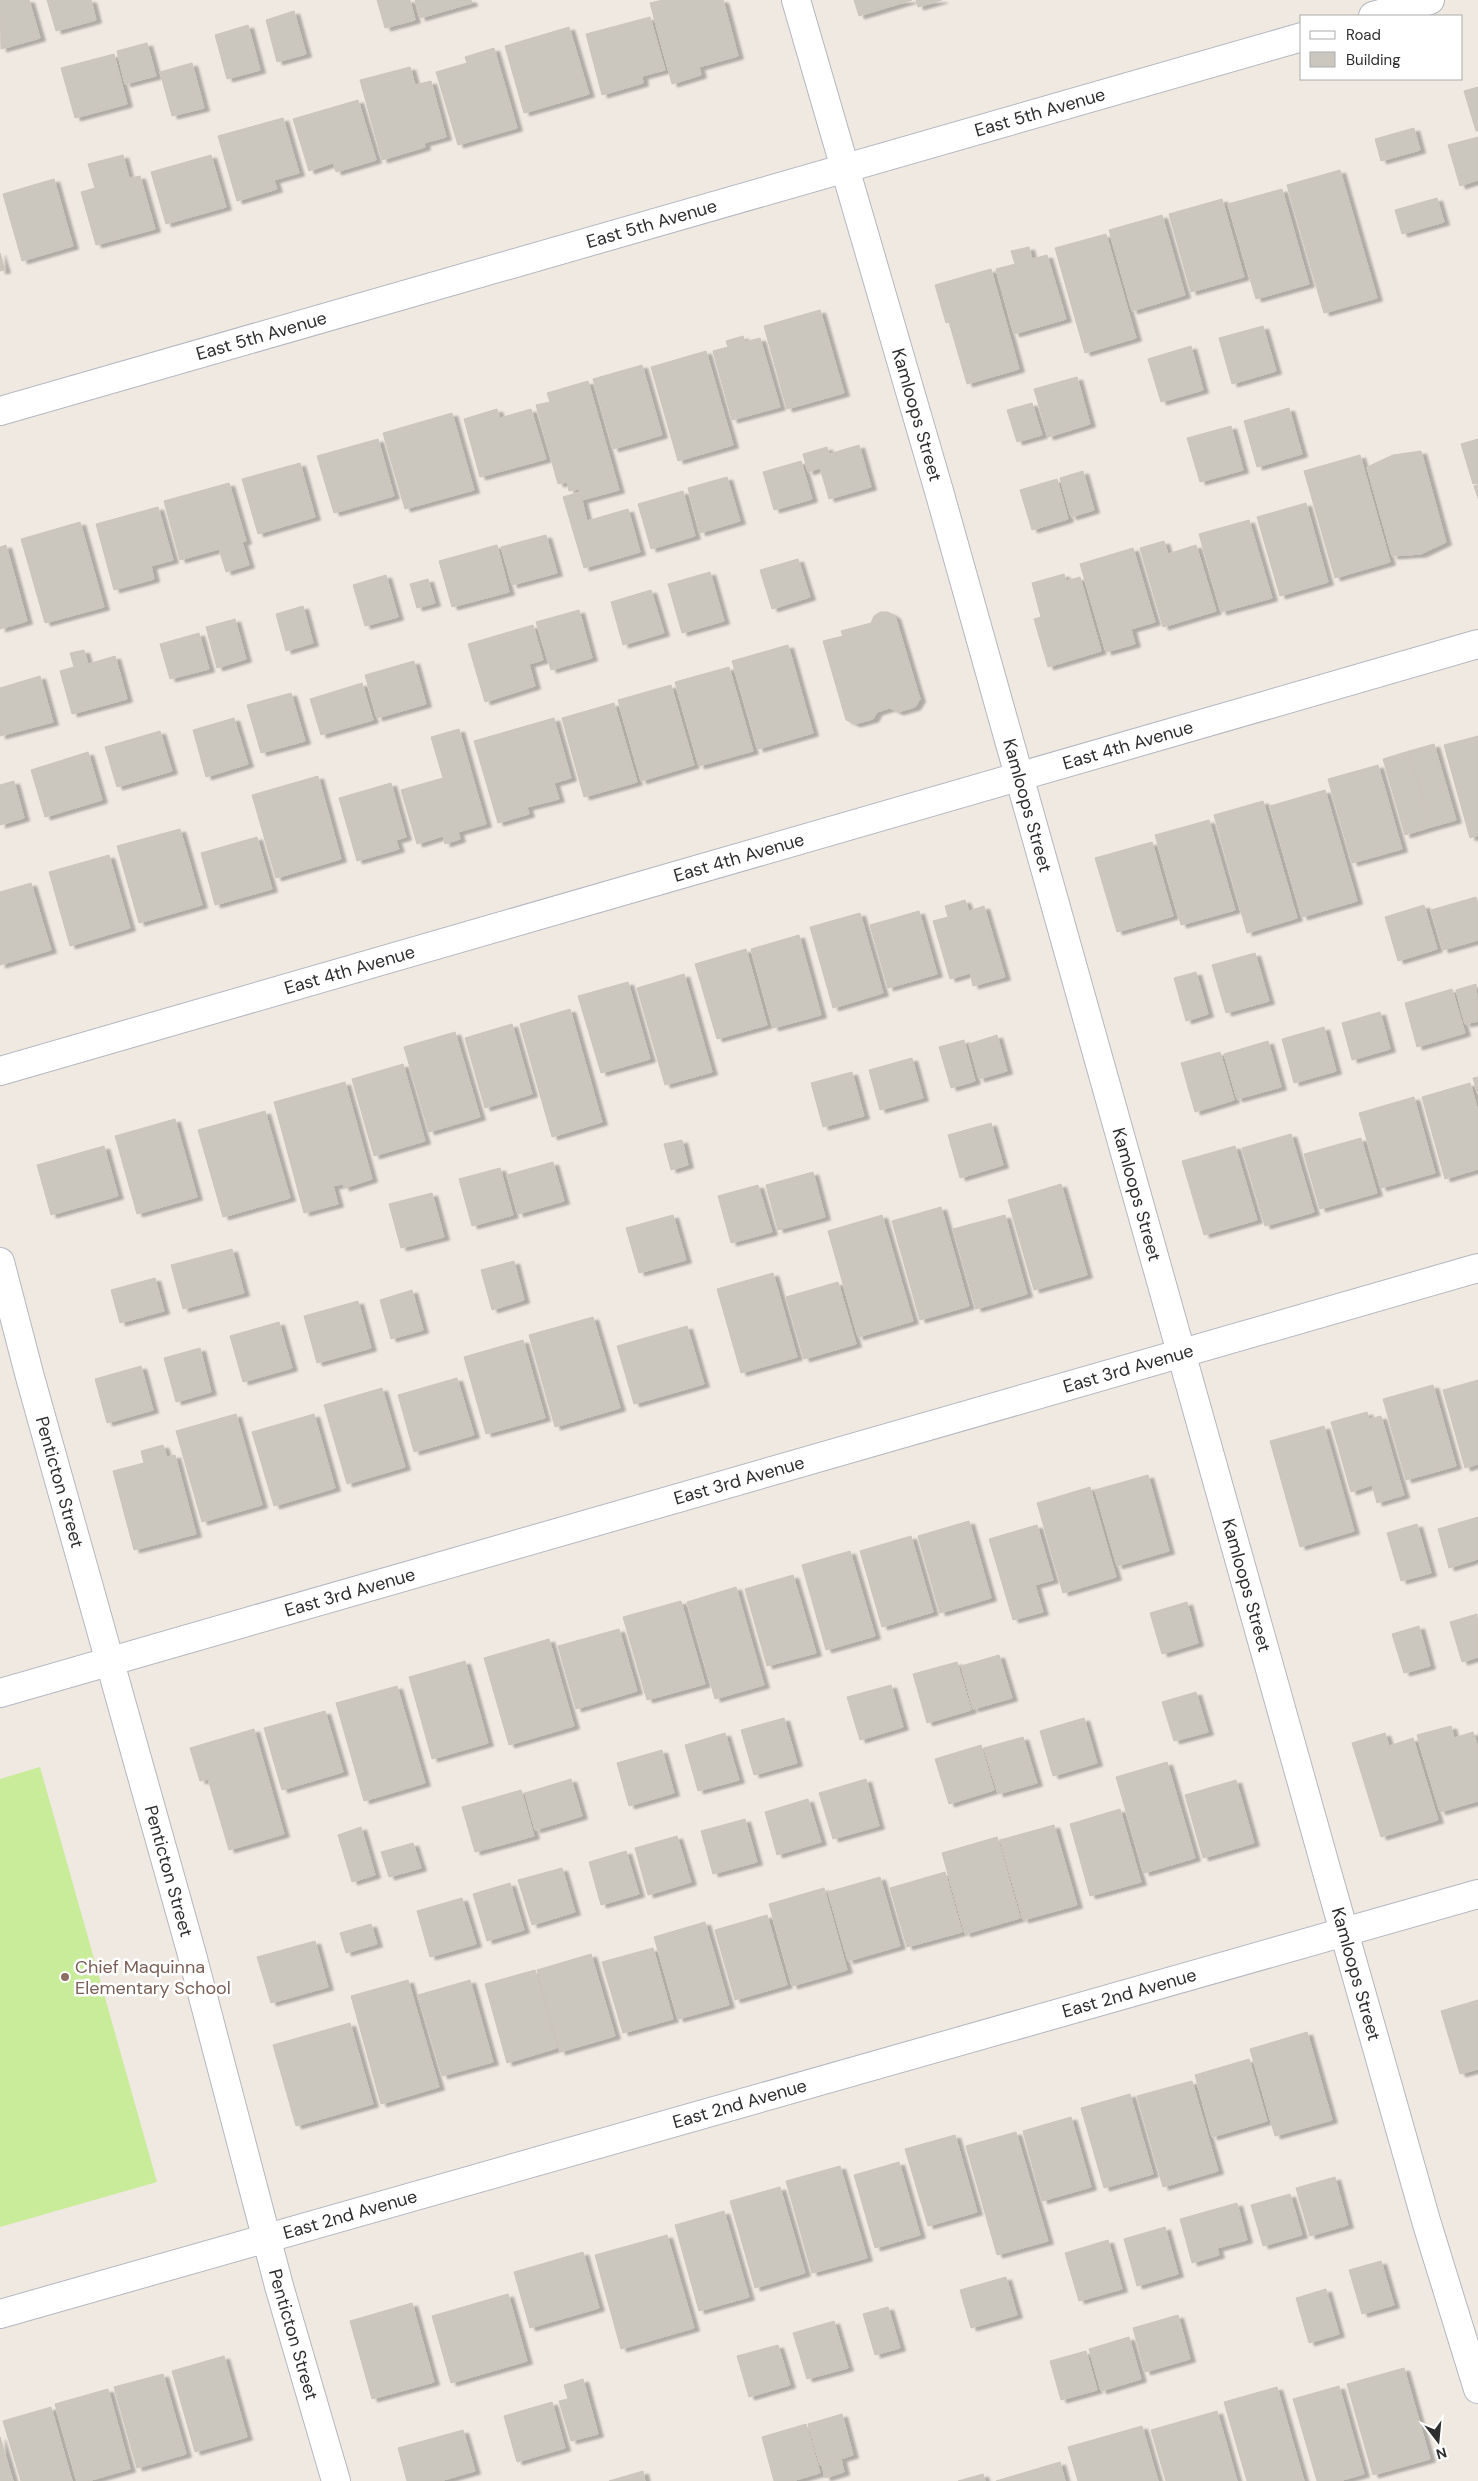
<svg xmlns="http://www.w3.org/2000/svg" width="1478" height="2481" font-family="'DM Sans',sans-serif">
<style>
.pitch{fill:#c9ec9a}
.building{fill:#cbc7bf;stroke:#cbc5ba;filter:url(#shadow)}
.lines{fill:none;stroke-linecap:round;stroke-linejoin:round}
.minor-casing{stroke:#b4b7c1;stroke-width:30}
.minor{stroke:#fff;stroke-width:28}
.education-dot{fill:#8d6e63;stroke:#fff;stroke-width:2}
.labels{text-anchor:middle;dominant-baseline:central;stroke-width:5;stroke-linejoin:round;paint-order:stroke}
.street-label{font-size:18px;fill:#2e2e2e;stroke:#fff}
.education-label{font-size:18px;fill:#785e54;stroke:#fff;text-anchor:start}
</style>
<defs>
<filter id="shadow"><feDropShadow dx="5.5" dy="3" stdDeviation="1" flood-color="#0004"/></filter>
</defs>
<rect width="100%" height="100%" fill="#efe9e1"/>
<path class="pitch" d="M40 1767 157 2182 0 2227V1779Z"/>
<path class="building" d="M0 0H29L40 38 1 49Z
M47 0H91L96 20 56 31Z
M377 0H410L415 20 385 28Z
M415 0H471L472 3 420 18Z
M663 0H723L738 56 699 67 701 75 672 84 650 3Z
M854 0H912L859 16Z
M916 0H942L918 7Z
M294 11 306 54 277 62 266 20Z
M650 17 665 70 642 76 643 83 602 95 586 34Z
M248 25 260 70 227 79 215 35Z
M569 27 589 94 524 113 505 46Z
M147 43 156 76 125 84 117 51Z
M494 48 517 128 458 145 436 72 467 63 465 57Z
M114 54 127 104 75 118 61 68Z
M192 63 204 108 172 116 160 72Z
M410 67 415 85 431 81 446 137 424 143 425 147 382 160 360 80Z
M1478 87V131H1476L1464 91Z
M358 100 376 160 336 172 333 163 309 171 293 119Z
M283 118 299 173 274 180 277 189 237 201 218 136Z
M1414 128 1420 150 1381 161 1375 139Z
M1478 137V180L1460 186 1448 145Z
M123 155 129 178 140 176 155 229 96 245 81 192 95 188 88 164Z
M211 155 226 207 166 224 151 172Z
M1340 170 1377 298 1324 313 1287 185Z
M54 179 73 246 22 261 3 194Z
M1282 189 1309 284 1256 299 1228 204Z
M1437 198 1444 222 1402 234 1395 210Z
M1222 199 1244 277 1191 292 1169 214Z
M1162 215 1185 295 1132 311 1109 230Z
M1106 234 1136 338 1085 353 1055 248Z
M1029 247 1032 259 1047 255 1066 319 1014 334 996 269 1015 264 1011 251Z
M0 253 5 270 0 271Z
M991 269 1019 369 967 384 949 322 946 323 935 285Z
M820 310 844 393 787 409 764 326Z
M1263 326 1276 371 1232 384 1219 338Z
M743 336 745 342 760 338 780 407 732 420 713 351 728 347 726 341Z
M1191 346 1203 390 1161 402 1148 359Z
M706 351 733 445 678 461 651 367Z
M642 365 662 435 613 449 593 379Z
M1077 377 1090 424 1048 437 1034 389Z
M588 381 619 490 582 500 579 489 569 491 567 482 558 484 536 405 550 402 547 393Z
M1032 403 1042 435 1017 442 1007 410Z
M1289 408 1302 454 1257 467 1244 421Z
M497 409 500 418 531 409 546 459 480 477 464 419Z
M452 413 474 490 405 509 383 433Z
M1231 426 1243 470 1200 482 1187 438Z
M378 439 394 496 334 513 317 456Z
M1478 439V483L1473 484 1461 444Z
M859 445 871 487 829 499 820 468 808 472 803 454 827 447 829 454Z
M1421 451 1446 542 1421 554 1392 556 1367 467 1393 455Z
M1360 455 1390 562 1335 578 1304 471Z
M801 461 812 499 774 510 763 472Z
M300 463 315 517 258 534 242 479Z
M1083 471 1094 510 1071 517 1060 478Z
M727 477 740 521 700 533 688 488Z
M1057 479 1068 519 1032 530 1020 490Z
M229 483 246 541 242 542 249 565 226 572 219 549 180 560 164 501Z
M1478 485V498L1474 486Z
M683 491 695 536 651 549 638 504Z
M580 492 587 521 628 509 640 552 584 568 563 497Z
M1306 503 1328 582 1280 596 1257 517Z
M158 507 173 560 151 566 154 579 114 590 96 524Z
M1249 520 1272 598 1221 612 1199 534Z
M80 522 104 607 45 623 21 539Z
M546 535 557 573 512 585 501 547Z
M1164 541 1168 554 1196 545 1216 611 1163 627 1140 548Z
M6 545 27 621 0 629V547Z
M497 545 509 592 452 607 439 561Z
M1133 548 1155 622 1131 629 1135 644 1106 652 1080 564Z
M798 559 810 597 772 609 760 570Z
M710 572 724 621 682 633 668 584Z
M1064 574 1066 581 1080 577 1101 651 1048 667 1034 619 1041 617 1032 583Z
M386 575 398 617 365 626 353 585Z
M428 579 435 603 417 608 410 584Z
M651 590 664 633 623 645 611 602Z
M303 606 313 643 286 651 276 614Z
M579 610 592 658 551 670 536 622Z
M880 612H888L895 616 920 699 915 707 898 712 890 708 877 712 873 719 855 724 846 720 823 641 843 636 841 631 871 623 874 616Z
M235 619 246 659 217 668 206 627Z
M533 625 543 660 529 664 535 686 485 702 468 644Z
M199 633 209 669 170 679 160 644Z
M788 645 813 733 758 749 732 661Z
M84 650 88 664 115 656 127 699 72 714 60 671 74 667 70 653Z
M414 661 426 704 377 718 365 675Z
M729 667 753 751 699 766 675 682Z
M40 676 53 722 0 736V688Z
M362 683 373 720 321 735 310 699Z
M671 685 694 765 641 781 618 700Z
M291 693 305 741 261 753 247 705Z
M614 703 637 782 584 797 562 718Z
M234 718 248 764 206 777 193 730Z
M554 718 571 778 554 783 559 799 527 807 529 814 498 823 474 741Z
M459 729 486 824 458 832 460 839 445 844 443 836 417 844 401 790 443 778 431 737Z
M160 731 172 771 117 787 105 747Z
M1478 736V835L1470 838 1444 745Z
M1434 744 1456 820 1431 827 1409 751Z
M1409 751 1431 827 1405 835 1383 759Z
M88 752 102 800 45 817 31 770Z
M1378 765 1402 849 1352 863 1328 779Z
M318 776 341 859 276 878 252 795Z
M14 781 24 818 0 825V785Z
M391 783 406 837 396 840 399 849 357 861 339 798Z
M1325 790 1357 901 1302 917 1270 806Z
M1263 801 1297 918 1247 933 1214 815Z
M1209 820 1235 910 1181 925 1155 835Z
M180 829 202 905 139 923 117 846Z
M257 837 272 889 215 905 201 853Z
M1152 842 1173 916 1117 932 1095 858Z
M109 855 130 928 70 946 49 872Z
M31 883 51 950 0 965V892Z
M1476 897 1478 905V940L1443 950 1431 910Z
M965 900 969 911 984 906 1005 977 973 986 970 973 950 979 933 921 948 917 945 906Z
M1424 905 1437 949 1398 961 1385 917Z
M919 911 937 974 888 988 870 925Z
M860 913 883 993 833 1008 810 927Z
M799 935 821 1015 773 1028 751 949Z
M746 949 767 1025 717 1039 695 964Z
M1255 953 1269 1001 1226 1013 1212 965Z
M1196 972 1208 1014 1186 1021 1174 978Z
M684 974 712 1072 665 1085 637 988Z
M628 982 650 1059 601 1073 578 996Z
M1476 984 1478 1021 1465 1024 1456 990Z
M1452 989 1465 1033 1417 1047 1405 1003Z
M570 1009 602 1122 552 1137 520 1024Z
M1380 1012 1390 1049 1352 1060 1342 1023Z
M512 1024 532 1094 485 1108 465 1038Z
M1324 1027 1336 1071 1294 1083 1282 1039Z
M455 1032 480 1117 429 1132 404 1047Z
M997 1035 1007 1071 979 1079 969 1044Z
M964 1040 975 1081 951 1088 939 1047Z
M1268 1041 1281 1087 1237 1099 1224 1054Z
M1220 1052 1234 1100 1195 1112 1181 1063Z
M912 1058 923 1098 880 1110 869 1070Z
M403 1064 425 1141 374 1156 352 1079Z
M852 1072 864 1116 823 1127 811 1083Z
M1478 1077V1095L1473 1078Z
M345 1082 372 1179 344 1188 343 1184 333 1186 338 1204 304 1213 274 1102Z
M1470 1083 1478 1111V1169L1445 1179 1422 1097Z
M1414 1097 1435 1173 1381 1188 1359 1113Z
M265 1111 290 1198 223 1217 198 1130Z
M175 1119 197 1197 137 1214 115 1136Z
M991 1123 1003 1165 960 1178 948 1135Z
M1291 1134 1314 1212 1265 1226 1242 1148Z
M1361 1138 1377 1193 1320 1209 1304 1154Z
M682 1140 688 1165 671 1170 664 1144Z
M104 1146 118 1196 51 1215 37 1165Z
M1235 1146 1257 1220 1204 1235 1182 1161Z
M553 1162 564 1201 518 1214 507 1175Z
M500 1168 513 1215 472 1226 459 1179Z
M813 1172 825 1217 778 1230 766 1185Z
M1061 1184 1087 1275 1034 1290 1008 1200Z
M758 1185 772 1232 731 1243 718 1196Z
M432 1193 444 1237 401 1248 389 1204Z
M941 1207 969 1306 920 1320 892 1221Z
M673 1215 686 1260 639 1273 626 1228Z
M882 1215 913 1321 858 1337 828 1231Z
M1005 1215 1027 1294 976 1309 953 1229Z
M232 1249 244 1293 183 1309 171 1265Z
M514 1261 524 1300 492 1310 481 1270Z
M773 1273 797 1357 741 1373 717 1289Z
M155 1278 164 1311 120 1323 111 1290Z
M838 1282 856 1344 804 1359 786 1297Z
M412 1290 423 1330 391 1339 380 1300Z
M358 1301 371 1348 317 1363 304 1316Z
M593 1317 620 1408 555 1427 529 1335Z
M279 1322 292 1368 243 1382 230 1336Z
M687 1326 704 1384 634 1404 617 1346Z
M523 1340 545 1418 486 1434 464 1357Z
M200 1348 211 1392 176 1402 164 1358Z
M141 1366 153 1410 107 1423 95 1379Z
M457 1378 474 1435 414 1452 398 1395Z
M1478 1380V1464L1465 1468 1443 1390Z
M1433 1385 1456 1466 1406 1480 1383 1399Z
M382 1388 405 1467 347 1484 324 1405Z
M1367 1412 1369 1419 1381 1416 1404 1495 1377 1503 1372 1485 1351 1492 1331 1422Z
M236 1414 262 1505 202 1522 176 1431Z
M314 1414 335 1488 274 1506 252 1432Z
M1324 1426 1354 1531 1300 1547 1270 1441Z
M163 1445 167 1457 175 1455 196 1534 134 1550 113 1471 144 1463 141 1451Z
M1148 1475 1169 1551 1117 1566 1095 1490Z
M1090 1487 1116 1577 1063 1593 1037 1503Z
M1478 1517V1559L1449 1568 1438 1529Z
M969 1521 991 1598 940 1613 918 1536Z
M1417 1524 1431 1573 1401 1581 1387 1533Z
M1037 1525 1053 1580 1035 1585 1043 1612 1013 1620 989 1539Z
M911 1536 933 1612 882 1627 860 1551Z
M850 1551 875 1636 826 1650 802 1565Z
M793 1575 816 1653 767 1666 745 1589Z
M736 1587 764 1685 715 1699 687 1602Z
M681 1601 705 1684 647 1700 623 1617Z
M1187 1602 1198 1643 1162 1654 1150 1613Z
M1477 1614 1478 1657 1462 1662 1450 1622Z
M1419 1626 1430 1666 1404 1673 1392 1634Z
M619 1629 637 1691 576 1709 558 1646Z
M549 1639 574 1726 509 1745 484 1658Z
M999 1655 1012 1698 973 1709 961 1666Z
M465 1661 488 1743 432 1759 409 1677Z
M957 1662 971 1710 927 1723 913 1674Z
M891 1685 903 1727 860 1740 847 1697Z
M397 1686 425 1783 364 1801 336 1703Z
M1196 1692 1208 1732 1174 1741 1162 1702Z
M325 1711 343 1772 282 1790 264 1728Z
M784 1718 797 1763 754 1775 741 1730Z
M1084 1718 1097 1763 1053 1776 1040 1731Z
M1451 1726 1454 1738 1473 1732 1478 1748V1801L1440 1812 1417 1735Z
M254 1729 284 1834 229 1850 208 1779 200 1781 190 1748Z
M725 1733 739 1780 698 1791 685 1745Z
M1385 1733 1389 1746 1413 1738 1438 1820 1381 1837 1352 1743Z
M1023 1737 1037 1783 998 1794 984 1748Z
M981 1745 994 1790 949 1804 935 1759Z
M662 1750 674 1793 629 1806 617 1763Z
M1167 1762 1195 1858 1144 1873 1116 1777Z
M571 1779 582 1816 535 1830 525 1793Z
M866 1779 879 1826 833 1839 819 1793Z
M1236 1780 1254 1843 1203 1858 1185 1795Z
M521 1790 534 1836 475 1852 462 1807Z
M808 1799 821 1842 777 1855 765 1812Z
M1120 1809 1141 1882 1090 1896 1070 1824Z
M745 1819 757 1862 713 1874 701 1831Z
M1054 1825 1077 1905 1023 1920 1000 1840Z
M361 1827 375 1875 352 1882 338 1835Z
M677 1836 691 1882 648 1895 635 1848Z
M997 1837 1020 1918 965 1934 942 1853Z
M413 1843 421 1868 389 1877 381 1852Z
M626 1851 639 1894 601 1905 589 1862Z
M562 1868 575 1912 532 1925 518 1880Z
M945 1872 962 1932 907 1947 890 1888Z
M880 1877 900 1946 848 1961 828 1892Z
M510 1883 524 1930 487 1941 473 1894Z
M824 1888 847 1970 792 1986 769 1904Z
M462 1898 476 1944 430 1957 417 1911Z
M767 1915 787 1985 735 2000 715 1930Z
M705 1922 729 2005 678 2019 654 1937Z
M371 1924 377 1944 346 1953 340 1933Z
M315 1941 328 1987 271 2003 257 1957Z
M653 1948 673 2019 623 2033 602 1962Z
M591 1954 615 2036 560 2052 537 1970Z
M535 1970 557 2048 507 2063 485 1984Z
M408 1980 439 2087 381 2104 351 1996Z
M470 1980 493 2062 442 2076 418 1995Z
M1478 2000V2069L1460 2074 1441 2011Z
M350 2023 373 2104 296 2126 273 2045Z
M1307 2032 1332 2120 1275 2136 1250 2049Z
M1249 2059 1267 2121 1212 2137 1195 2075Z
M1192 2081 1218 2171 1163 2187 1137 2096Z
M1130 2094 1153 2174 1104 2188 1081 2108Z
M1071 2117 1091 2187 1042 2201 1023 2131Z
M1016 2132 1048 2241 997 2255 966 2146Z
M955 2135 977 2212 928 2226 905 2149Z
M899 2162 920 2235 875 2248 854 2175Z
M840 2166 867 2258 812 2273 786 2181Z
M1335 2177 1348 2225 1310 2236 1296 2188Z
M780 2187 805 2273 755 2288 730 2201Z
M1290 2194 1302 2235 1263 2246 1251 2205Z
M1237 2203 1247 2240 1217 2248 1219 2255 1192 2263 1180 2219Z
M724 2211 749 2297 699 2311 675 2225Z
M1165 2227 1178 2274 1137 2286 1124 2239Z
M667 2235 694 2328 621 2349 595 2255Z
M1108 2240 1122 2289 1079 2301 1065 2253Z
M583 2252 599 2308 530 2328 514 2272Z
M1381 2261 1394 2305 1362 2314 1349 2270Z
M1006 2277 1017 2315 971 2328 960 2290Z
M1326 2289 1339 2334 1309 2343 1296 2298Z
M508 2294 527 2361 451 2383 432 2316Z
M412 2303 434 2382 372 2399 350 2321Z
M888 2307 900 2348 875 2355 863 2314Z
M1178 2315 1190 2359 1145 2372 1133 2328Z
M834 2321 848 2368 807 2379 793 2333Z
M1129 2337 1141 2379 1101 2391 1089 2349Z
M778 2345 790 2385 749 2397 737 2356Z
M1086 2351 1097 2390 1061 2400 1050 2361Z
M224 2356 247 2437 195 2452 172 2371Z
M1404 2368 1430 2459 1373 2475 1347 2384Z
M163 2374 186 2454 137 2468 114 2387Z
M583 2379 598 2434 571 2441 559 2401 568 2399 564 2385Z
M1339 2386 1364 2474 1339 2481H1317L1293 2399Z
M1277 2387 1304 2481H1247L1224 2402Z
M108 2389 130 2469 88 2481H77L55 2404Z
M552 2402 565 2448 517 2462 504 2416Z
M51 2407 72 2481H21L3 2421Z
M1217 2411 1237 2481H1166L1151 2430Z
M842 2414 853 2455 820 2465 808 2424Z
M806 2424 820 2473 792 2481H774L762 2437Z
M1142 2426 1158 2481H1078L1068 2447Z
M463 2430 475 2471 440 2481H407L398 2448Z
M0 2437 13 2481H0Z
M841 2459 844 2472 825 2478 822 2465Z
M1060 2462 1065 2481H996Z
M643 2471 645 2481H609Z
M983 2474 985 2481H958Z"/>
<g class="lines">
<defs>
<g id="minor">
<path id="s1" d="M796 0 939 491 1327 1872 1427 2224 1478 2389"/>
<path d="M1373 16 1430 0"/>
<path id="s2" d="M0 411 1302 37"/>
<path id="s3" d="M0 1071 1478 644"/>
<path id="s4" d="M0 1262 30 1377 191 1951 279 2286 336 2481"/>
<path id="s5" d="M0 1693 1478 1268"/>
<path id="s6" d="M0 2314 1478 1894"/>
</g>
</defs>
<use href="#minor" class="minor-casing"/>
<use href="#minor" class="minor"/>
</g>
<circle class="education-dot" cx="65" cy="1977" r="5"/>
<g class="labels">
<g class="street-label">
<text stroke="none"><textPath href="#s2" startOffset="1082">East 5th Avenue</textPath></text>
<text stroke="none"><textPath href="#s2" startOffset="678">East 5th Avenue</textPath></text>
<text stroke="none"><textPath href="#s2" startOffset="272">East 5th Avenue</textPath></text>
<text stroke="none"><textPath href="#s1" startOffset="432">Kamloops Street</textPath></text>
<text stroke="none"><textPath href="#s3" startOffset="1174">East 4th Avenue</textPath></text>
<text stroke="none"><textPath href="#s1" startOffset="838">Kamloops Street</textPath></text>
<text stroke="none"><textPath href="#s3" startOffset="769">East 4th Avenue</textPath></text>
<text stroke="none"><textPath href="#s3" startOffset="364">East 4th Avenue</textPath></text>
<text stroke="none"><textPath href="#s1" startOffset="1242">Kamloops Street</textPath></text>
<text stroke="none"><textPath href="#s5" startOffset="1174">East 3rd Avenue</textPath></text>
<text stroke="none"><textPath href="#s4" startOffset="228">Penticton Street</textPath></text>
<text stroke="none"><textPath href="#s5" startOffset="769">East 3rd Avenue</textPath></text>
<text stroke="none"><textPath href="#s1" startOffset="1648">Kamloops Street</textPath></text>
<text stroke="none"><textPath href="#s5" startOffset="364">East 3rd Avenue</textPath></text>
<text stroke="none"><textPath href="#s4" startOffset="632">Penticton Street</textPath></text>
<text stroke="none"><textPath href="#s1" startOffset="2052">Kamloops Street</textPath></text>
<text stroke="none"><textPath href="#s6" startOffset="1174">East 2nd Avenue</textPath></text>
<text stroke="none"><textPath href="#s6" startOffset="769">East 2nd Avenue</textPath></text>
<text stroke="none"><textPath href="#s6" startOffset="364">East 2nd Avenue</textPath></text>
<text stroke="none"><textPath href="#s4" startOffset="1112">Penticton Street</textPath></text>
</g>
<g class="education-label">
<text x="75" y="1967">Chief Maquinna<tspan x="75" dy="21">Elementary School</tspan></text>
</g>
</g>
<rect x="1300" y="15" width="162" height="65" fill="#ffffff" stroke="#ababab"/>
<rect x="1310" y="31" width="25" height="8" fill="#ffffff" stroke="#ababab"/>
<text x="1346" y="40" font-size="15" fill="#2e2e2e">Road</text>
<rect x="1310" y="52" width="25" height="15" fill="#cbc7bf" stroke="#ababab"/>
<text x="1346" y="65" font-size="15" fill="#2e2e2e">Building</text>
<g transform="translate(1438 2441) rotate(164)" stroke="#ffffff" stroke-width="4" paint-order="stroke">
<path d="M0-4L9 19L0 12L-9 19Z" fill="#2e2e2e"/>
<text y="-8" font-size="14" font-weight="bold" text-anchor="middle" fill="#2e2e2e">N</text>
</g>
</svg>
